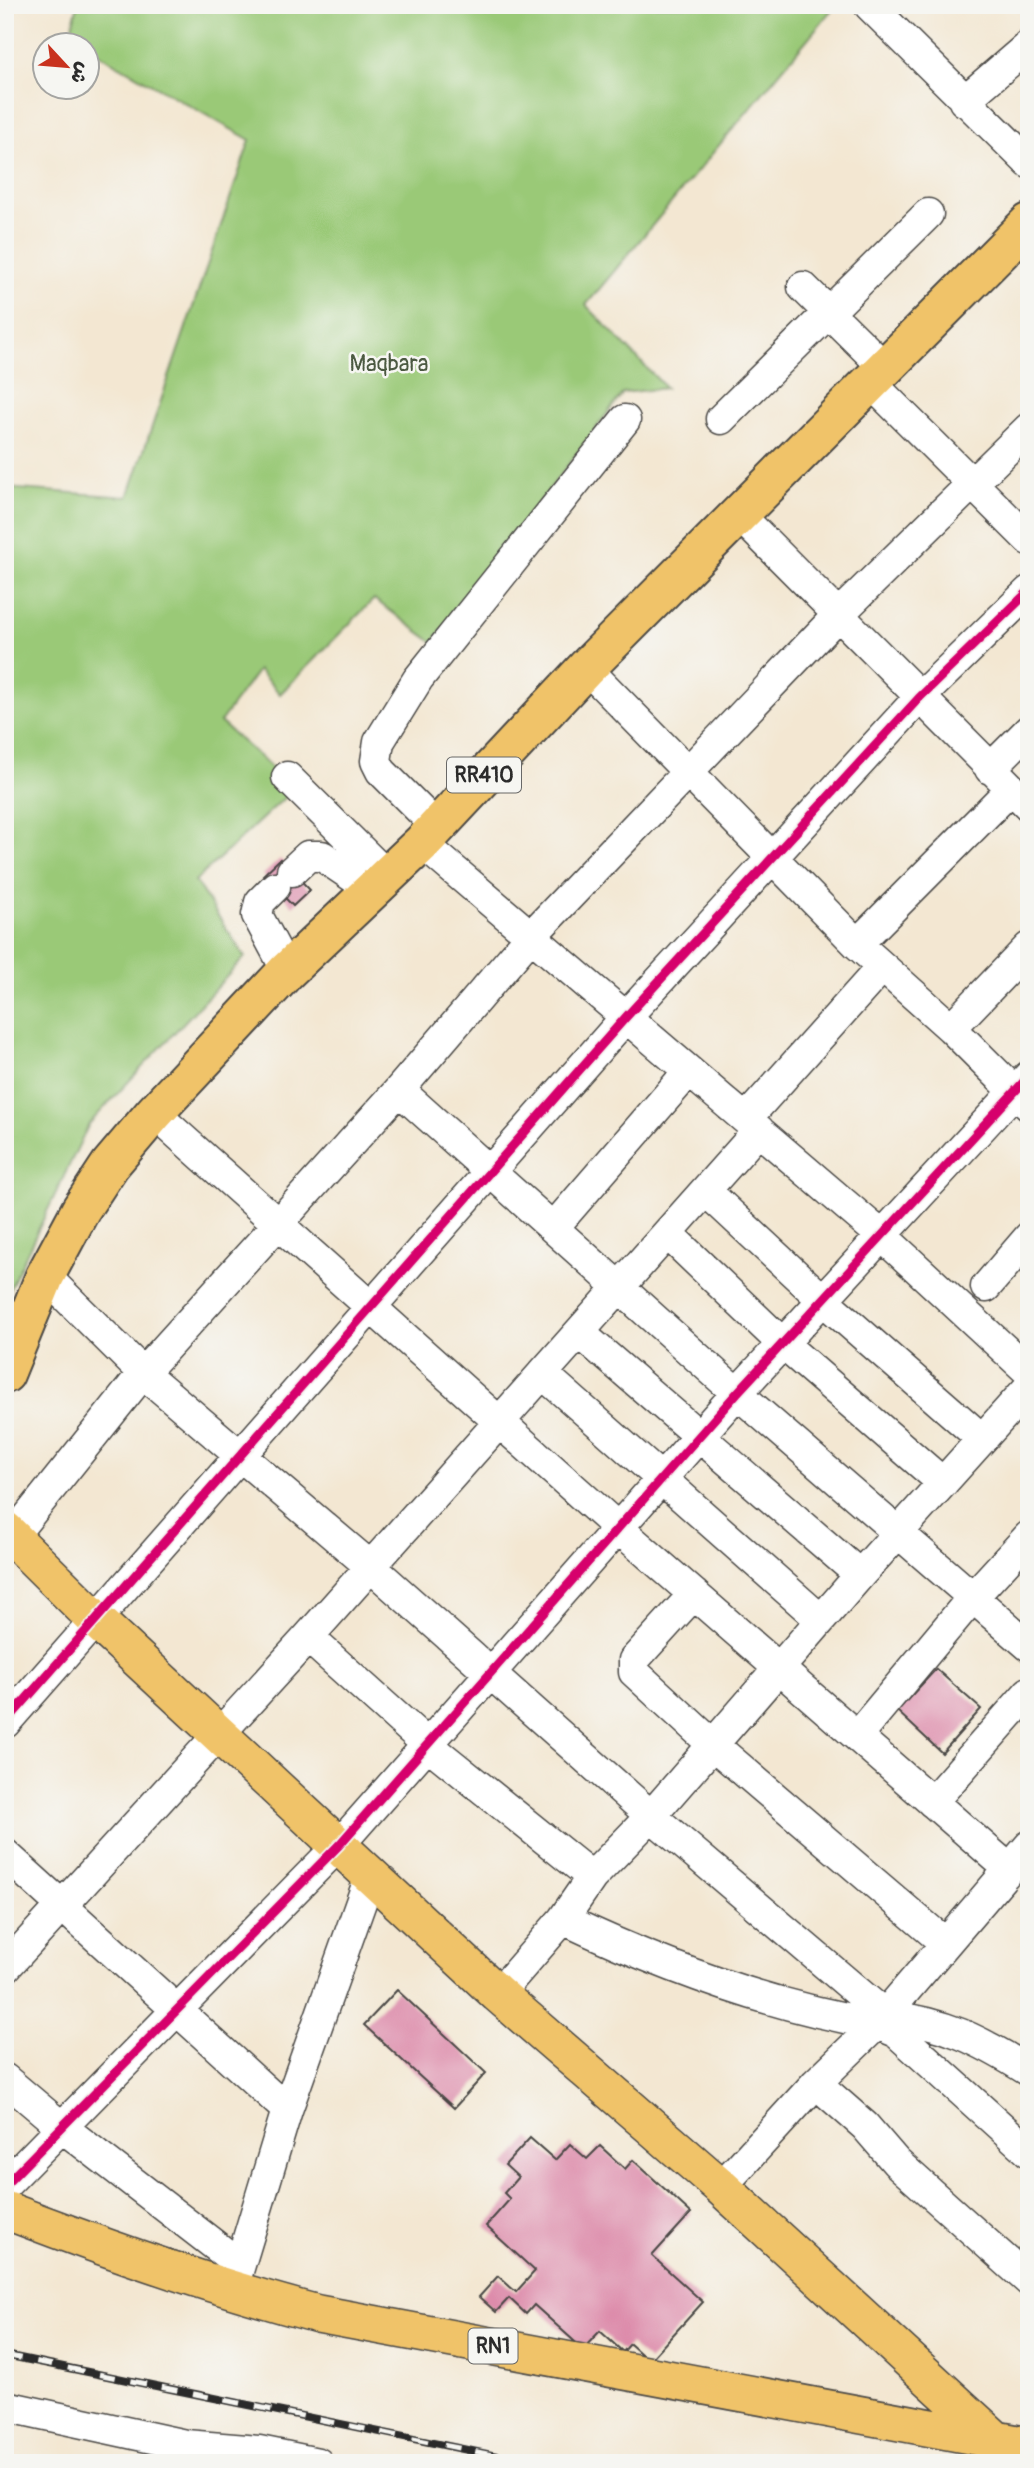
<svg xmlns="http://www.w3.org/2000/svg" width="1034" height="2468" font-family="Pangolin,'Playpen Sans Arabic',sans-serif">
<style>
.green{fill:#9ac977;stroke:#627a51;stroke-width:2}
.building{fill:#dd8cab}
.lines{fill:none;stroke-linecap:round;stroke-linejoin:round}
.minor-casing{stroke:#494744;stroke-width:33}
.major-casing{stroke:#494744;stroke-width:40}
.highway-casing{stroke:#494744;stroke-width:42}
.minor{stroke:#fff;stroke-width:30}
.major{stroke:#f0c369;stroke-width:37}
.highway{stroke:#f0c369;stroke-width:38}
.rail-casing{stroke:#2b2b2b;stroke-width:8}
.rail{stroke:#f6f6f2;stroke-width:5;stroke-dasharray:16;stroke-linecap:butt}
.cycleway-casing{stroke:#f6f6f2;stroke-width:13}
.cycleway{stroke:#d6006c;stroke-width:9}
.labels{text-anchor:middle;dominant-baseline:central;stroke-width:5;stroke-linejoin:round;paint-order:stroke}
.shield{fill:#f6f6f2;stroke:#686867;stroke-width:2}
.shield-label{font-size:21px;font-weight:bold;fill:#2b2b2b}
.park-label{font-size:23px;fill:#4c5a42;stroke:#f6f6f2}
</style>
<rect width="100%" height="100%" fill="#f6f6f2"/>
<filter id="ink" filterUnits="userSpaceOnUse"><feTurbulence type="fractalNoise" baseFrequency=".0143" numOctaves="2"/><feDisplacementMap in="SourceGraphic" scale="14" xChannelSelector="R" yChannelSelector="G"/><feConvolveMatrix kernelMatrix="1 2 1 2 8 2 1 2 1" color-interpolation-filters="sRGB"/></filter>
<filter id="wash" filterUnits="userSpaceOnUse"><feTurbulence type="fractalNoise" baseFrequency=".00686" numOctaves="4" result="noise"/><feDisplacementMap in="SourceGraphic" scale="28" xChannelSelector="R" yChannelSelector="G"/><feGaussianBlur stdDeviation="1.57" result="paint"/><feColorMatrix in="noise" values="0 0 0 0 0 0 0 0 0 0 0 0 0 0 0 0 0 1.4 0 .05"/><feComposite in="paint" operator="in"/></filter>
<g filter="url(#wash)">
<rect width="100%" height="100%" fill="#f3e7d2"/>
<path class="green" d="M78 5 835 6 586 305 666 388 623 393 433 642 374 599 280 694 258 670 220 722 295 788 195 881 245 957 89 1124 5 1299V488L128 497 250 140 69 37Z"/>
<g id="blocks">
<path class="building" d="M280 859 310 890 293 906 263 875Z
M936 1669 981 1709 942 1753 897 1711Z
M397 1990 486 2073 454 2108 364 2025Z
M530 2138 555 2160 570 2144 587 2159 600 2146 625 2169 633 2160 691 2213 652 2256 703 2302 649 2361 630 2344 623 2352 600 2331 583 2349 534 2305 526 2314 509 2298 496 2312 479 2297 498 2276 516 2292 535 2271 486 2226 510 2199 504 2193 518 2177 505 2165Z"/>
</g>
</g>
<g filter="url(#ink)">
<use href="#blocks" fill-opacity="0" stroke="#494744" stroke-width="2"/>
<g class="lines">
<defs>
<path id="minor" d="M869 5 1029 163
M964 101 1029 45
M803 287 884 367
M870 382 1029 540
M721 419 928 214
M740 516 1029 806
M586 668 857 944 951 1028 1029 1106
M990 769 1029 730
M287 777 386 875
M436 826 381 771 376 761 379 742 418 679 625 420
M422 843 881 1235 1029 1372
M292 871 308 856H322L371 889
M275 887 260 902 257 915 287 971
M857 944 1011 789
M951 1028 1029 947
M399 1090 737 1393 1029 1646
M154 1113 618 1528 1008 1868
M746 1119 882 967
M706 1191 823 1300 982 1439
M554 1227 689 1071
M668 1234 783 1344 943 1483
M45 1276 143 1373 370 1566 651 1816 885 2015C946 2023 978 2039 1029 2071
M986 1287 1029 1237
M580 1333 860 1575
M543 1374 820 1619
M11 1538 143 1373 399 1090 531 936 838 615 1029 428
M694 1594 634 1660V1672L712 1744 945 1943
M308 1637 428 1745 592 1877
M5 1723 626 1017 919 698 1029 591
M857 1736 972 1598 1029 1536
M932 1802 1029 1692
M5 1854 287 2110
M563 1919C662 1966 769 2006 877 2024L896 2032 1029 2152
M5 1968 308 1637 759 1130
M498 1994 563 1919 592 1877 651 1816 860 1575 1029 1387
M5 2079 63 2128 239 2264
M816 2083 865 2126 896 2162 1029 2281
M5 2185 339 1845 737 1393 1029 1076
M721 2187 816 2083 877 2024 1029 1846
M232 2291 287 2110 371 1874
M5 2406 185 2445 259 2451 318 2463"/>
<path id="major" d="M5 1530 96 1620 498 1994 721 2187 992 2436
M5 2210C109 2250 211 2286 318 2314L1029 2446"/>
<path id="highway" d="M5 1374 45 1276 81 1209 110 1165 154 1113 287 971 422 843 586 668 1029 223"/>
</defs>
<use href="#minor" class="minor-casing"/>
<use href="#major" class="major-casing"/>
<use href="#highway" class="highway-casing"/>
<use href="#minor" class="minor"/>
<use href="#major" class="major"/>
<use href="#highway" class="highway"/>
<defs>
<path id="rail" d="M5 2355 531 2463"/>
</defs>
<use href="#rail" class="rail-casing"/>
<use href="#rail" class="rail"/>
<defs>
<path id="cycleway" d="M5 1723 626 1017 919 698 1029 591
M5 2185 339 1845 737 1393 1029 1076"/>
</defs>
<use href="#cycleway" class="cycleway-casing"/>
<use href="#cycleway" class="cycleway"/>
</g>
</g>
<g class="labels">
<g class="shield">
<rect x="447" y="757.5" width="74" height="35" rx="5"/>
<rect x="468.5" y="2328.5" width="49" height="35" rx="5"/>
</g>
<g class="shield-label">
<text x="484" y="775">RR410</text>
<text x="493" y="2346">RN1</text>
</g>
<g class="park-label">
<text x="389" y="363">Maqbara</text>
</g>
</g>
<rect width="1034" height="2468" fill="none" stroke="#f6f6f2" stroke-width="28"/>
<g transform="translate(66 66) rotate(116)"><circle r="33" fill="#f6f6f2" stroke="#a5a5a2" stroke-width="2"/>
<path d="M0-5L12 26L0 18L-12 26Z" fill="#c8321e"/>
<text y="-10" font-size="19" font-weight="bold" text-anchor="middle" fill="#2b2b2b">ش</text>
</g>
</svg>
